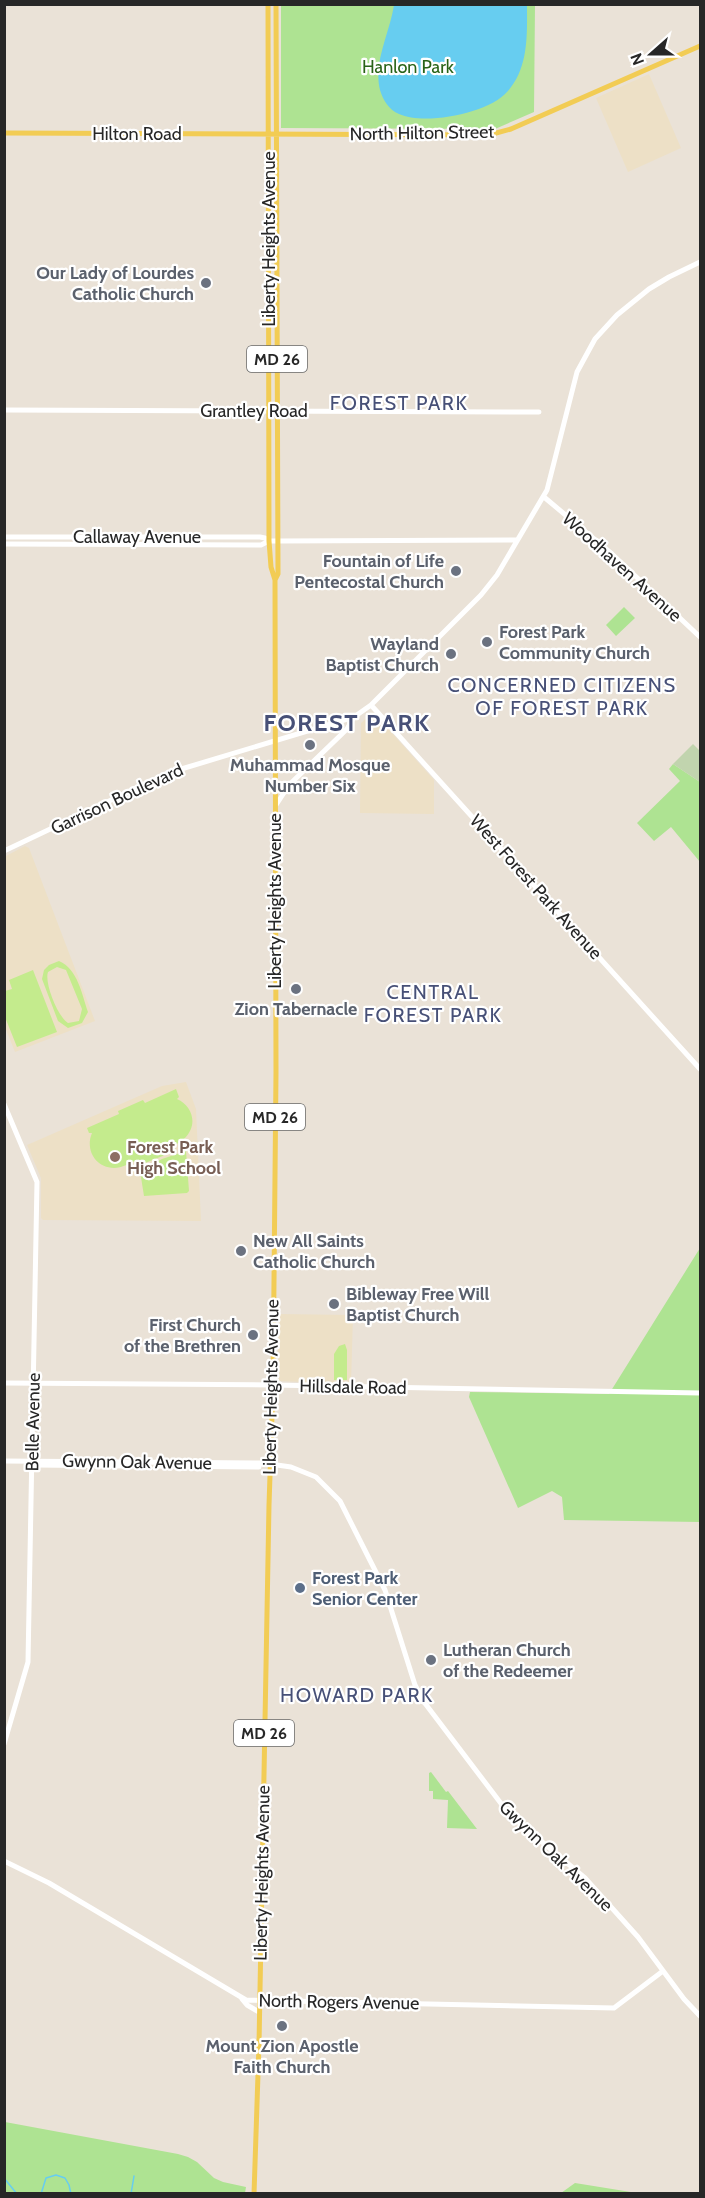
<svg xmlns="http://www.w3.org/2000/svg" width="705" height="2198" font-family="Cabin,sans-serif">
<style>
.education{fill:#ede0c6}
.green{fill:#aee392}
.cemetery{fill:#c1d4ae}
.pitch{fill:#c4eb8d;fill-rule:evenodd}
.water{fill:#67cdf0}
.lines{fill:none;stroke-linecap:round;stroke-linejoin:round}
.stream{stroke:#67cdf0;stroke-width:1.5}
.secondary{stroke:#fff;stroke-width:5}
.primary{stroke:#f2cc54;stroke-width:5}
.worship-dot{fill:#6b7280;stroke:#fff;stroke-width:2}
.education-dot{fill:#8d6e63;stroke:#fff;stroke-width:2}
.service-dot{fill:#5c6f8a;stroke:#fff;stroke-width:2}
.labels{text-anchor:middle;dominant-baseline:central;stroke-width:4.5;stroke-linejoin:round;paint-order:stroke}
.shield{fill:#fff;stroke:#686868;stroke-width:1.5}
.shield-label{font-size:16px;font-weight:bold;fill:#272727}
.park-label{font-size:18px;fill:#286317;stroke:#fff}
.street-label{font-size:18px;fill:#272727;stroke:#fff}
.worship-label{font-size:18px;font-weight:bold;fill:#5b616d;stroke:#fff;text-anchor:end}
.education-label{font-size:18px;font-weight:bold;fill:#785e54;stroke:#fff;text-anchor:start}
.service-label{font-size:18px;font-weight:bold;fill:#4e5e75;stroke:#fff;text-anchor:start}
.neighbourhood-label{font-size:20px;letter-spacing:1.5px;fill:#475077;stroke:#fff}
.district-label{font-size:24px;font-weight:bold;letter-spacing:1.5px;fill:#475077;stroke:#fff}
</style>
<rect width="100%" height="100%" fill="#eae2d7"/>
<path class="education" d="M649 74 681 148 628 172 596 98Z
M373 712 434 780V814L360 813 361 723Z
M25 846 29 848 95 1021 15 1052 5 1027 4 857Z
M186 1082 196 1109 201 1221 43 1220 41 1218V1178L27 1145 162 1086Z
M278 1314 353 1315 351 1384 278 1381Z"/>
<path class="green" d="M281 5H535L534 112 495 129 281 128Z
M624 607 635 618 616 636 606 625Z
M673 764 700 782V862L671 827 654 841 637 823 680 781 669 769Z
M700 1248V1522L564 1520 562 1497 552 1491 518 1508 469 1397 470 1392 609 1394Z
M431 1772 446 1792 448 1791 477 1829 447 1828 448 1800 433 1799V1791H429V1773Z
M5 2122 178 2154 188 2157 197 2162 214 2178 223 2182 246 2187 245 2193H5Z
M575 2183 637 2193H561Z"/>
<path class="cemetery" d="M693 744 700 751V782L673 764Z"/>
<path class="pitch" d="M59 961C78 969 82 995 88 1012L82 1023 68 1028 58 1021 42 979 44 970 49 965ZM57 967 66 970 82 1009 79 1021 68 1023C58 1017 44 983 48 972Z
M33 970 57 1032 17 1047 5 1017V991L12 989 9 980Z
M176 1089 179 1097 177 1099C193 1106 198 1125 185 1138 179 1144 171 1147 163 1149L165 1155 140 1165 137 1160C130 1163 122 1168 114 1168 95 1168 85 1149 92 1133H89L87 1128 119 1114 118 1111 143 1100 145 1103Z
M186 1151 189 1191 187 1193 144 1196 140 1171 162 1159Z
M345 1344 347 1350V1380H334V1354L339 1346Z"/>
<path class="water" d="M394 5H527C527 34 529 68 507 92 489 113 425 126 399 114 389 110 383 100 380 90 373 62 390 32 394 5Z"/>
<g class="lines">
<path class="stream" d="M4 2178 17 2194
M41 2194 46 2178 56 2175 65 2178 69 2185 71 2194
M131 2194 134 2176"/>
<path class="secondary" d="M4 410 539 412
M544 497 612 554 700 637
M4 537H260L265 538 269 541
M4 544 261 545 269 541H278L517 540
M371 705 700 1069
M276 805 289 785 347 729 354 717
M4 851 168 773 354 717 371 705 481 595 497 575 547 490 577 372 595 339 617 315 649 289 669 277 700 262
M4 1104 37 1182 28 1662 4 1744
M4 1383 273 1385 700 1393
M4 1461 263 1463 291 1467 316 1477 340 1501 385 1590 415 1685 424 1702 509 1814 585 1878 638 1937 684 1999 700 2016
M35 1465 130 1466
M158 1466 259 1467
M4 1861 49 1883 246 2000 614 2008 663 1971
M242 1999 247 2005 259 2012"/>
<path class="primary" d="M4 133 489 135 511 129 700 46
M275 580 278 574 276 4
M254 2194 259 2044 269 1505 273 1385 276 1072 275 580 271 567 269 541 268 4"/>
</g>
<g class="worship-dot">
<circle cx="206" cy="283" r="6"/>
<circle cx="456" cy="571" r="6"/>
<circle cx="487" cy="642" r="6"/>
<circle cx="451" cy="654" r="6"/>
<circle cx="310" cy="745" r="6"/>
<circle cx="296" cy="989" r="6"/>
<circle cx="241" cy="1251" r="6"/>
<circle cx="334" cy="1304" r="6"/>
<circle cx="253" cy="1335" r="6"/>
<circle cx="431" cy="1660" r="6"/>
<circle cx="282" cy="2026" r="6"/>
</g>
<circle class="education-dot" cx="115" cy="1157" r="6"/>
<circle class="service-dot" cx="300" cy="1588" r="6"/>
<g class="labels">
<g class="shield">
<rect x="247" y="346" width="60" height="26" rx="4.5"/>
<rect x="245" y="1104" width="60" height="26" rx="4.5"/>
<rect x="234" y="1720" width="60" height="26" rx="4.5"/>
</g>
<g class="shield-label">
<text x="277" y="359">MD 26</text>
<text x="275" y="1117">MD 26</text>
<text x="264" y="1733">MD 26</text>
</g>
<g class="park-label">
<text x="408" y="67">Hanlon Park</text>
</g>
<g class="street-label">
<text transform="translate(422 133) rotate(-1)">North Hilton Street</text>
<text x="137" y="134">Hilton Road</text>
<text transform="translate(269 239) rotate(-90)">Liberty Heights Avenue</text>
<text x="254" y="411">Grantley Road</text>
<text x="137" y="537">Callaway Avenue</text>
<text transform="translate(622 567) rotate(42)">Woodhaven Avenue</text>
<text transform="translate(117 799) rotate(-25)">Garrison Boulevard</text>
<text transform="translate(536 887) rotate(48)">West Forest Park Avenue</text>
<text transform="translate(275 901) rotate(-90)">Liberty Heights Avenue</text>
<text transform="translate(271 1387) rotate(-89)">Liberty Heights Avenue</text>
<text transform="translate(353 1387) rotate(1)">Hillsdale Road</text>
<text transform="translate(33 1422) rotate(-89)">Belle Avenue</text>
<text transform="translate(137 1462) rotate(1)">Gwynn Oak Avenue</text>
<text transform="translate(556 1856) rotate(44)">Gwynn Oak Avenue</text>
<text transform="translate(262 1873) rotate(-89)">Liberty Heights Avenue</text>
<text transform="translate(339 2002) rotate(1)">North Rogers Avenue</text>
</g>
<g class="worship-label">
<text x="194" y="273">Our Lady of Lourdes<tspan x="194" dy="21">Catholic Church</tspan></text>
<text x="444" y="561">Fountain of Life<tspan x="444" dy="21">Pentecostal Church</tspan></text>
<text x="499" y="632" text-anchor="start">Forest Park<tspan x="499" dy="21">Community Church</tspan></text>
<text x="439" y="644">Wayland<tspan x="439" dy="21">Baptist Church</tspan></text>
<text x="310" y="765" text-anchor="middle">Muhammad Mosque<tspan x="310" dy="21">Number Six</tspan></text>
<text x="296" y="1009" text-anchor="middle">Zion Tabernacle</text>
<text x="253" y="1241" text-anchor="start">New All Saints<tspan x="253" dy="21">Catholic Church</tspan></text>
<text x="346" y="1294" text-anchor="start">Bibleway Free Will<tspan x="346" dy="21">Baptist Church</tspan></text>
<text x="241" y="1325">First Church<tspan x="241" dy="21">of the Brethren</tspan></text>
<text x="443" y="1650" text-anchor="start">Lutheran Church<tspan x="443" dy="21">of the Redeemer</tspan></text>
<text x="282" y="2046" text-anchor="middle">Mount Zion Apostle<tspan x="282" dy="21">Faith Church</tspan></text>
</g>
<g class="education-label">
<text x="127" y="1147">Forest Park<tspan x="127" dy="21">High School</tspan></text>
</g>
<g class="service-label">
<text x="312" y="1578">Forest Park<tspan x="312" dy="21">Senior Center</tspan></text>
</g>
<g class="neighbourhood-label">
<text x="399" y="403">FOREST PARK</text>
<text x="562" y="685">CONCERNED CITIZENS<tspan x="562" dy="23">OF FOREST PARK</tspan></text>
<text x="433" y="992">CENTRAL<tspan x="433" dy="23">FOREST PARK</tspan></text>
<text x="357" y="1695">HOWARD PARK</text>
</g>
<g class="district-label">
<text x="347" y="722">FOREST PARK</text>
</g>
</g>
<rect width="705" height="2198" fill="none" stroke="#272727" stroke-width="12"/>
<g transform="translate(651 54) rotate(249)" stroke="#ffffff" stroke-width="4.5" paint-order="stroke">
<path d="M0-4.5L10 22L0 15L-10 22Z" fill="#272727"/>
<text y="-9" font-size="16" font-weight="bold" text-anchor="middle" fill="#272727">N</text>
</g>
</svg>
